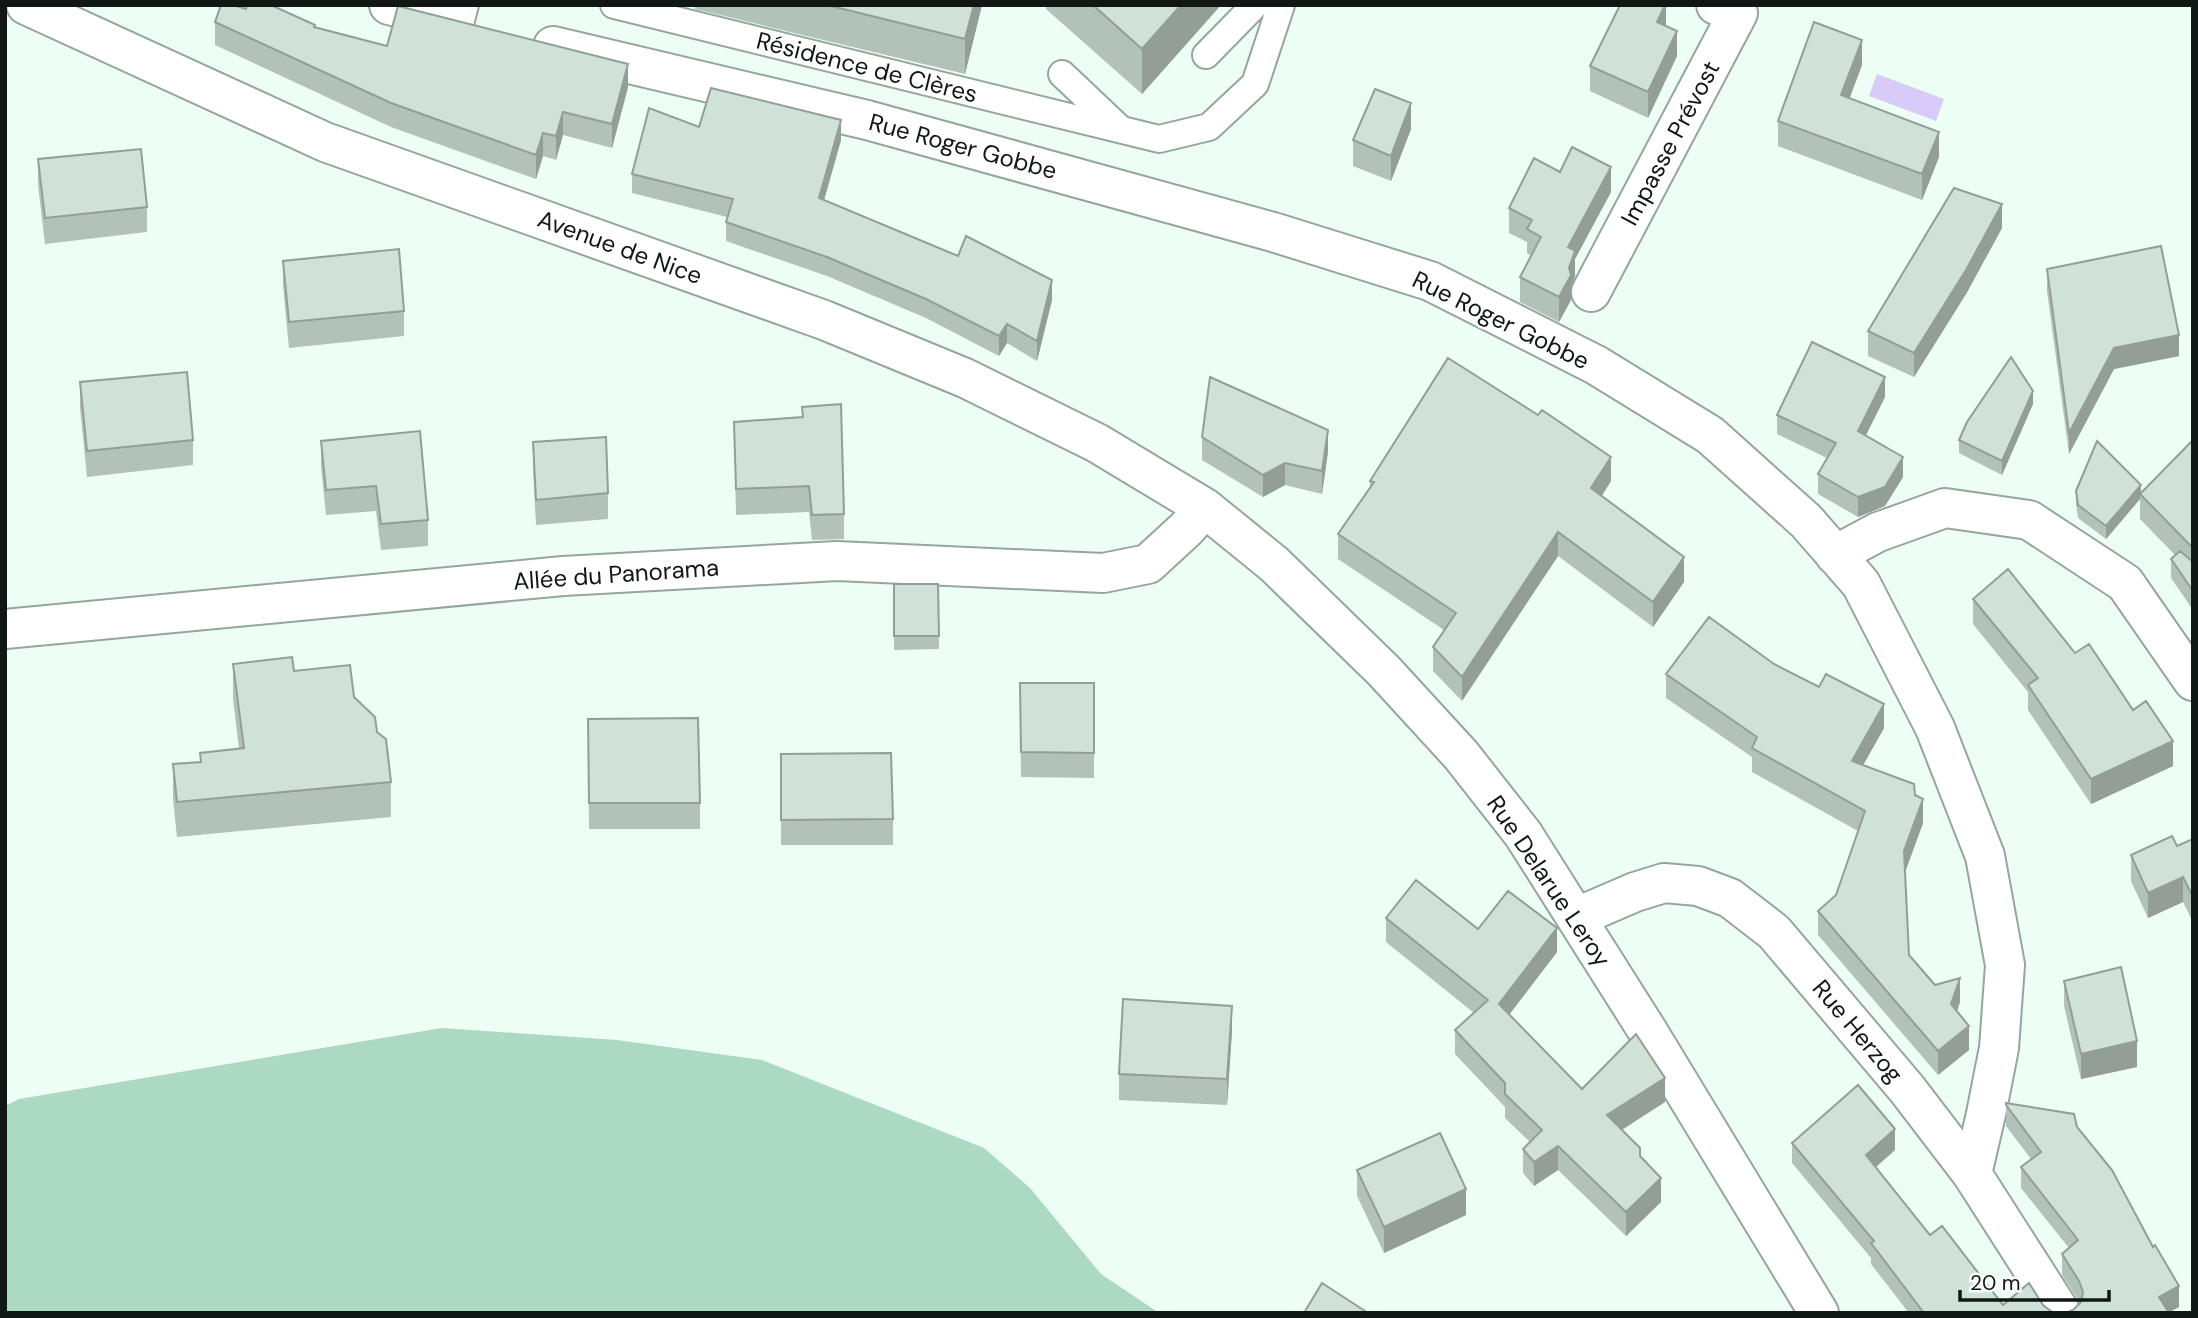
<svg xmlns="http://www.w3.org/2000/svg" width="2198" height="1318" font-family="'DM Sans',sans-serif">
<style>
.green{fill:#acd9c1}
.water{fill:#d9cbf9}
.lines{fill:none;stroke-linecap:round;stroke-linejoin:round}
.lane-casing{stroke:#96a69d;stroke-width:30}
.street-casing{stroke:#96a69d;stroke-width:42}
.lane{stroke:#fff;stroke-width:26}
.street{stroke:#fff;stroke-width:38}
.wall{fill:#b3c2b9}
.shaded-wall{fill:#929e96}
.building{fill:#d0e1d7;stroke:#929e96;stroke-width:2}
.labels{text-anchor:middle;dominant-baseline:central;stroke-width:5;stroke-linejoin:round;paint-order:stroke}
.street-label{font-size:24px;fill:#111714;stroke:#fff}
</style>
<rect width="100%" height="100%" fill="#edfef4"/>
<path class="green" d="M442 1028 617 1040 762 1060 984 1148 1030 1188 1101 1274 1159 1313H5V1106L19 1099Z"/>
<path class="water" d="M1877 74 1944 99 1936 121 1869 96Z"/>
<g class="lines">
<defs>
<path id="lane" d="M614 5 1159 139 1209 127 1255 84 1281 5
M460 24 465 5
M1206 55 1255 5
M1062 74 1118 127"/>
<path id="street" d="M26 5 325 142 824 320 965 378 1097 443 1205 508 1274 564 1384 671 1461 755 1523 834 1647 1030 1819 1313
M389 5 447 20
M553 46 867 120 1273 232 1430 281 1596 365 1710 435 1806 521 1861 584 1935 728 1985 856 2005 965 1999 1048 1986 1114 1972 1174
M1591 292 1738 13 1716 5
M1835 555 1878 532 1945 508 2029 520 2125 583 2193 681
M5 629 563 576 837 561 1103 573 1148 564 1186 529 1205 508
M1577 917 1635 892 1664 883 1698 886 1730 898 1774 932 1907 1089 1972 1174 2061 1313"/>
</defs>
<use href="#lane" class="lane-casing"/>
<use href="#street" class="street-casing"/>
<use href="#lane" class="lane"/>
<use href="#street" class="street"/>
</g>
<path class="wall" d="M695 5H982L965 74 695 9Z
M1046 5H1221L1142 94 1046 9Z
M1666 5V26L1677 56 1648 118 1590 91V66Z
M215 22 315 27 387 46 628 87 612 148 563 135 556 160 543 156 536 179 391 127 215 45Z
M1862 65 1849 98 1939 157 1922 200 1778 146V121Z
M699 127 841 140 824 200 1052 300 1037 361 1007 343 999 356 926 318 827 276 726 241V222L727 217 632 193V174Z
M1411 129 1391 181 1353 166V140Z
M38 159 147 207V232L45 244 38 185Z
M1560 172 1611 192 1575 259V276L1571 287V300L1559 322 1520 302V277L1531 256 1527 253V242L1509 233V208Z
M2002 228 1966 294 1914 377 1868 356V331Z
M283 261 404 311V336L289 348 283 286Z
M2047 269 2179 356 2114 369 2069 454 2047 291Z
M80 382 193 440V465L87 477 80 408Z
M1885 397 1866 435 1903 477 1885 506 1858 517 1818 494V474L1827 458 1777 434V415Z
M2033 404 2002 475 1959 453V440Z
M802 407 844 514V539L812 540 809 512 736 515 734 422 802 418Z
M1202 437 1328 452 1322 494 1285 485 1263 497 1202 460Z
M2193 440V610L2171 578V559L2175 555 2140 519V499L2106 539 2078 518 2076 504V491L2141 493Z
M321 441 428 520V546L381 550 376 511 326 515 321 466Z
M533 442 608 493V519L536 525 533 468Z
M1370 481H1611L1602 496 1684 582 1653 627 1558 556 1462 701 1433 671V647L1444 630 1338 559V534L1370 488Z
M894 584H938L939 649 894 650Z
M1973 599 2075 653 2133 710 2173 766 2091 804 2028 710V692L1973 624Z
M233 664 294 671 354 697 377 732 391 782V817L177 837 173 799V764L200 762 239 749 233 699Z
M1774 664 1884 728 1863 765 1915 795 1923 823 1905 872 1909 955 1935 985 1960 1002 1957 1011 1969 1050 1938 1075 1818 935V911L1836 895 1858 831 1752 772V757L1666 698V674Z
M1020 683H1094V778L1021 777Z
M588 719 700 803V829H589Z
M781 754 893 819V845H781Z
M2193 839V922L2183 902 2148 918 2131 881V855L2177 846Z
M1386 918 1478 929 1557 952 1509 1015 1582 1089 1665 1102 1622 1130 1640 1157 1661 1202 1626 1236 1558 1170 1534 1186 1523 1173V1149L1530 1142 1505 1118V1107L1455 1054V1030L1474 1013 1386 942Z
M2064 981 2137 1067 2081 1079 2064 1006Z
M1232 1031 1227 1105 1119 1100V1074Z
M2006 1105 2077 1127 2179 1307 2169 1312 2073 1310 2080 1303 2079 1301 2062 1275V1254L2069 1248 2021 1188V1167L2031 1159 2006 1126Z
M1792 1143 1895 1150 1875 1167 1930 1235 2003 1305H2043L2052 1312 2056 1313H1909L1871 1264V1258L1792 1163Z
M1357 1170 1466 1215 1384 1253 1357 1196Z"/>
<path class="shaded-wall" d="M974 5H982L965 74V39Z
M1181 5H1221L1142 94V49Z
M1665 5H1666V28L1657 22Z
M1677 31V56L1648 118V92Z
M1862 40V65L1841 121V95Z
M628 64V87L612 148V124Z
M1411 103V129L1391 181V156Z
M563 112V135L556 160V136Z
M841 120V140L819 218V198Z
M1939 132V157L1922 200V174Z
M543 133V156L536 179V155Z
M1611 167V192L1575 259V276L1571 287V300L1559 322V297L1568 247Z
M2002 204V228L1966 294 1914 377V353Z
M1052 280V300L1037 361V341Z
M1007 324V343L999 356V336Z
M2179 335V356L2114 369 2069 454V433L2114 348Z
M1885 377V397L1858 451V431Z
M2033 391V404L2002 475V461Z
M1328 430V452L1322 494V471Z
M1611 457V481L1591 512V488Z
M1903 457V477L1885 506 1858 517V497Z
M1285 463V485L1263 497V475Z
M2141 485V495L2140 494V499L2106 539V526Z
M1558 532V556L1462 701V677Z
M2193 544V570L2191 571V546Z
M1684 557V582L1653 627V602Z
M1884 704V728L1852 785V761Z
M2173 741V766L2091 804V779Z
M1923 799V823L1904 875V851Z
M2183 877V902L2148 918V893Z
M1557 928V952L1499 1028V1004Z
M1960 978V1002L1951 1028V1004Z
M1232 1006V1031L1227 1105V1079Z
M1969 1026V1050L1938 1075V1051Z
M2137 1041V1067L2081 1079V1054Z
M1665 1078V1102L1607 1139V1115Z
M1895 1129V1150L1866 1176V1155Z
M1558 1146V1170L1534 1186V1162Z
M1661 1178V1202L1626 1236V1212Z
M1466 1189V1215L1384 1253V1227Z
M2179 1286V1307L2168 1313 2159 1297Z"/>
<path class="building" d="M221 5H233L246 9 247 5H271L315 25 314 27 387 46 398 6 628 64 612 124 563 112 556 136 543 133 536 155 391 103 215 22Z
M827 5H974L965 39Z
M1093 5H1181L1142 49Z
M1620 5H1665L1657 22 1677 31 1648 92 1590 66Z
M1814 22 1862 40 1841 95 1939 132 1922 174 1778 121Z
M711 88 841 120 819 198 958 256 966 236 1052 280 1037 341 1007 324 999 336 926 299 827 257 726 222 733 199 632 174 649 108 699 127Z
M1375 89 1411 103 1391 156 1353 140Z
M1572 147 1611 167 1568 247 1575 251 1569 268 1571 275 1559 297 1520 277 1541 237 1527 229 1532 220 1509 208 1534 158 1560 172Z
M141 149 147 207 45 218 38 159Z
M1954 188 2002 204 1966 270 1914 353 1868 331Z
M2161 246 2179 335 2114 348 2069 433 2047 269Z
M399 249 404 311 289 322 283 261Z
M1812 342 1885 377 1858 431 1903 457 1885 487 1858 497 1818 474 1836 443 1777 415Z
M2011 357 2033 391 2002 461 1959 440 1967 422Z
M1448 358 1538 415 1542 410 1611 457 1591 488 1684 557 1653 602 1558 532 1462 677 1433 647 1456 613 1338 534 1374 482 1370 481Z
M187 372 193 440 87 451 80 382Z
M1210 377 1328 430 1322 471 1285 463 1263 475 1202 437Z
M841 404 844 514 812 515 809 486 736 489 734 422 803 417 802 407Z
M420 431 428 520 381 524 376 486 326 490 321 441Z
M606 437 608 493 536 500 533 442Z
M2193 440V544L2191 546 2140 494Z
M2097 441 2141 485 2106 526 2078 505 2076 491Z
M2180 551 2193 562V591L2171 559Z
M2008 569 2075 653 2089 644 2133 710 2146 701 2173 741 2091 779 2028 685 2038 678 1973 599Z
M894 584H938L939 636H894Z
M1709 617 1774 664 1819 687 1826 674 1884 704 1852 761 1914 784 1915 795 1923 799 1904 851 1909 955 1935 985 1960 978 1951 1004 1969 1026 1938 1051 1818 911 1836 895 1865 811 1752 748 1757 737 1666 674Z
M292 657 294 671 350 665 354 697 375 717 377 732 386 739 391 782 177 802 173 764 201 762 200 753 244 748 233 664Z
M1020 683H1094V753L1021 752Z
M698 718 700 803H589L588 719Z
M891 753 893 819 781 820V754Z
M2172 836 2177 846 2193 839V897L2183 877 2148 893 2131 855Z
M1416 880 1478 929 1508 891 1557 928 1499 1004 1582 1089 1636 1034 1665 1078 1607 1115 1640 1148V1156L1661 1178 1626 1212 1558 1146 1534 1162 1523 1149 1542 1130 1505 1094V1083L1455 1030 1488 1000 1386 918Z
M2121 967 2137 1041 2081 1054 2064 981Z
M1123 999 1232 1006 1227 1079 1119 1074Z
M1858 1085 1895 1129 1866 1155 1930 1235 1942 1226 2003 1305 2029 1283 2043 1305 2052 1312 2056 1313H1924L1871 1243 1874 1241 1792 1143Z
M2006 1103 2074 1114 2077 1127 2112 1170 2153 1247 2155 1245 2179 1286 2159 1297 2169 1313H2066L2073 1310 2081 1302 2083 1292 2079 1281 2062 1254 2078 1240 2021 1167 2041 1152 2006 1105Z
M1440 1133 1466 1189 1384 1227 1357 1170Z
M1322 1283 1368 1313H1304Z"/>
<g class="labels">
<g class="street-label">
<text transform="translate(867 67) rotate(14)">Résidence de Clères</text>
<text transform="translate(1670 143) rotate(-62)">Impasse Prévost</text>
<text transform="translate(963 146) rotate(15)">Rue Roger Gobbe</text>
<text transform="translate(620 247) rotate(20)">Avenue de Nice</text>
<text transform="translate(1501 320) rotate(26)">Rue Roger Gobbe</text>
<text transform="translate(616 574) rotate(-4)">Allée du Panorama</text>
<text transform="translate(1549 881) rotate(56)">Rue Delarue Leroy</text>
<text transform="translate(1858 1031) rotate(50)">Rue Herzog</text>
</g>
</g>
<rect width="2198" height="1318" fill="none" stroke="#111714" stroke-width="14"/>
<path d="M1960 1290v10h149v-10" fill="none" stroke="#111714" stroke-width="3.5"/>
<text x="1970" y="1290" font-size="21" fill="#111714" stroke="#ffffff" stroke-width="5" paint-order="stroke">20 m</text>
</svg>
